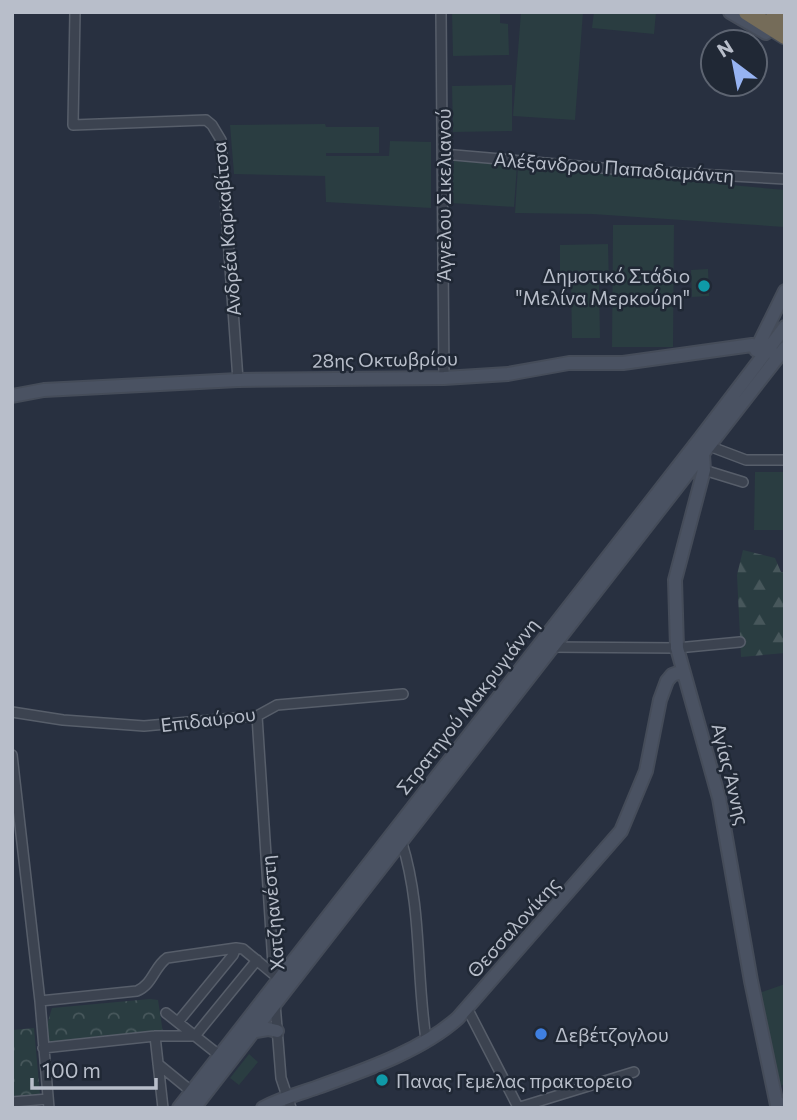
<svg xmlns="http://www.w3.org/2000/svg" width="797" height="1120" font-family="Commissioner,sans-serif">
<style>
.green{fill:#2a3d41}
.forest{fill:url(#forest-firs)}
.park{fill:url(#park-crowns)}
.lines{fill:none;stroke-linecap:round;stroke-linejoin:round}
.street-casing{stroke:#575e6a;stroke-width:12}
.secondary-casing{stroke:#454c59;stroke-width:16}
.highway-casing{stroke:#444b57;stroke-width:19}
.street{stroke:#3c4350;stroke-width:9}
.secondary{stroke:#4a5262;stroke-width:12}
.highway{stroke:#756c59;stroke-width:16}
.culture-dot{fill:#0f9aa8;stroke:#202835;stroke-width:2.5}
.shop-dot{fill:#3f7fe0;stroke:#202835;stroke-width:2.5}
.labels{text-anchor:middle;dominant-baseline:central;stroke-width:5;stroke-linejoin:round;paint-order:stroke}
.street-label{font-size:19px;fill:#b8beca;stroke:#202835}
.poi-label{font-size:19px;fill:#b8beca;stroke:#202835;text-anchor:start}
</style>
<defs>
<pattern id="forest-firs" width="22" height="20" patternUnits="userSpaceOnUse" patternTransform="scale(1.75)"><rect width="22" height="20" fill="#2a3d41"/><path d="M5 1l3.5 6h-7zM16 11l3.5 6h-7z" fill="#47575b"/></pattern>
<pattern id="park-crowns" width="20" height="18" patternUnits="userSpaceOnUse" patternTransform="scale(1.75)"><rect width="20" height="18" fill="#2a3d41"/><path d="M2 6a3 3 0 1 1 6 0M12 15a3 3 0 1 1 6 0" fill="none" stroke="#47575b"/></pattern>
</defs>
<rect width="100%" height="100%" fill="#283040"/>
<path class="green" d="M452 12H500V23L508 24 509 55 453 56Z
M521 12H583L575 120 513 116Z
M594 12H656L654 34 592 28Z
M512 85V131L453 132 452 86Z
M325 124 326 127H379V153H326V156H389L390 141 431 142V208L326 202 325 176 234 174 230 125Z
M454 161 517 165 514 207 451 203Z
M518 166 785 190V227L592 214 515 213Z
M613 225H674L673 347H612Z
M608 244 609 284 599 285 600 338H572L571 285H560V245Z
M708 269 709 296 692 297 691 270Z
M755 472H785V530H754Z
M785 984V1082L779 1089 759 993Z
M249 1054 258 1062 239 1085 230 1078Z"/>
<path class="forest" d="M743 550 775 558 781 572H785V653L741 657 737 575Z"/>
<path class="park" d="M150 999 158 1000 163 1033 47 1045 46 1028 52 1008Z
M34 1028 40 1095 12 1098V1030Z"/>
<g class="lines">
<defs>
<path id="street" d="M75 12 73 125 206 120 212 125 221 140 238 380
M441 12 444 378
M443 154 625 170 785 179
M709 446 746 460H785
M704 470 743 482
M550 647 677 648 740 642
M12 712 63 720 144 726 257 716 277 705 403 694
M257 716 273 964 278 982
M12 755 40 1001 49 1108
M402 843C422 907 416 973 426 1039
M40 1001 137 991C153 984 154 967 167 958L236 948 243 949 277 977
M275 1003 281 1078 291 1108
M467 1008 518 1107
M166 1013 219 1055
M178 1022 233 955 236 948
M155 1036 163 1108
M43 1048 155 1036H195L257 960
M158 1064 191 1091
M12 1102 48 1099
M517 1108 634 1072"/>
<path id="secondary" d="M730 12 766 33
M756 350 785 291
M12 396 44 390 238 380 444 378 508 374 569 363H623L752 345 762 346 773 353
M703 454 704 470 675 580 677 648 719 798 751 981 777 1105 785 1104
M256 1031 268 1029 277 1031
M179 1108 702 436 785 327
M194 1108 785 348
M263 1108C281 1098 299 1094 318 1087 365 1070 421 1051 458 1018L621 831 646 771 660 700 667 681 672 675 683 671"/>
<path id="highway" d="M747 12 785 36
M774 12 785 19"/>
</defs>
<use href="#street" class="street-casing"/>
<use href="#secondary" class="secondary-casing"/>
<use href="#highway" class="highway-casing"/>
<use href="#street" class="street"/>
<use href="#secondary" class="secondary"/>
<use href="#highway" class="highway"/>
</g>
<g class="culture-dot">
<circle cx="704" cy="286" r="7"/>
<circle cx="382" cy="1080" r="7"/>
</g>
<circle class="shop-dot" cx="541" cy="1034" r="7"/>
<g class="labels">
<g class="street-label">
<text transform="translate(614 167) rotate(4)">Αλέξανδρου Παπαδιαμάντη</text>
<text transform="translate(443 195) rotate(-90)">Άγγελου Σικελιανού</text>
<text transform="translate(226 229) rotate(-95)">Ανδρέα Καρκαβίτσα</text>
<text transform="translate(385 359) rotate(-1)">28ης Οκτωβρίου</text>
<text transform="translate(467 706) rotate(-52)">Στρατηγού Μακρυγιάννη</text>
<text transform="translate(208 719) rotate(-7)">Επιδαύρου</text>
<text transform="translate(731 774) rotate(76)">Αγίας Άννης</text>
<text transform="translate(272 913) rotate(-95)">Χατζηανέστη</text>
<text transform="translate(513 927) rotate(-48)">Θεσσαλονίκης</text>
</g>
<g class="poi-label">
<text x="690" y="275" text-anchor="end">Δημοτικό Στάδιο<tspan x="690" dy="22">"Μελίνα Μερκούρη"</tspan></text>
<text x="555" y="1034">Δεβέτζογλου</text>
<text x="396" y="1080">Πανας Γεμελας πρακτορειο</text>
</g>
</g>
<rect width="797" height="1120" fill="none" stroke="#b8beca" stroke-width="28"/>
<g transform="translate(734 63) rotate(328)"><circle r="33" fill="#202835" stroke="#5d6471" stroke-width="2"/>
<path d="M0-5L12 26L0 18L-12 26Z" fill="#96b3f2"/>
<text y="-10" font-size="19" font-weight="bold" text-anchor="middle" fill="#b8beca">N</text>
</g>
<path d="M32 1078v10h124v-10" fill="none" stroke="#b8beca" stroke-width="3.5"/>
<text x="42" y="1078" font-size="21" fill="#b8beca" stroke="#202835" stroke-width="5" paint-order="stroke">100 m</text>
</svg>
